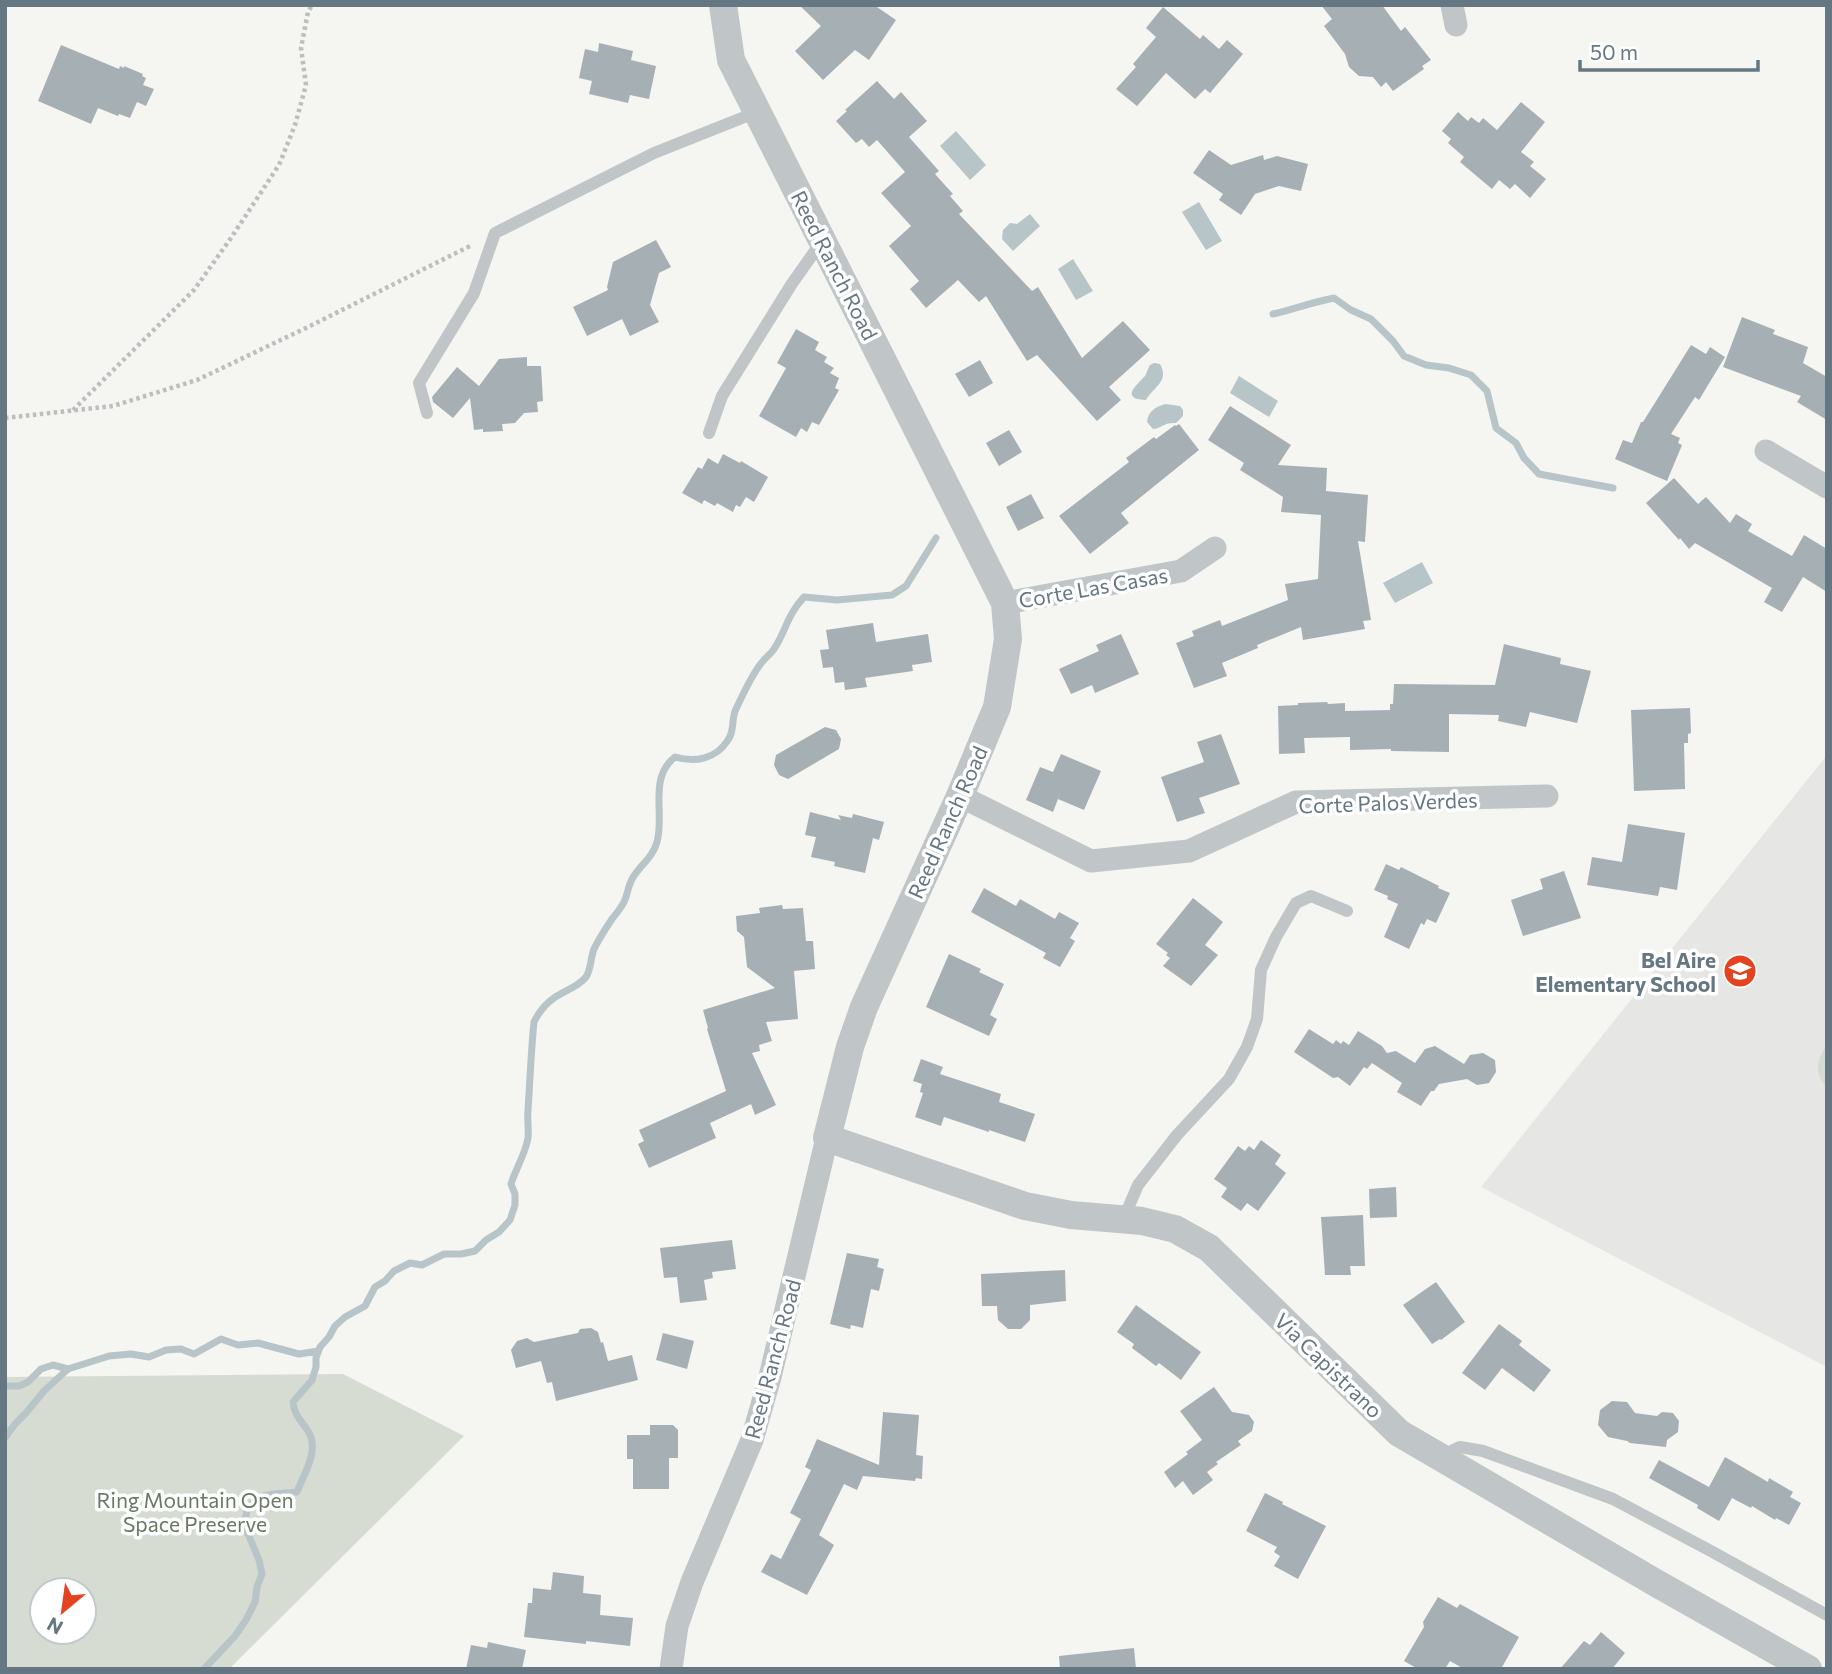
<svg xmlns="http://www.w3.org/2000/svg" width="1832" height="1674" font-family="Commissioner,sans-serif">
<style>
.built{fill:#e6e6e5}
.green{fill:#d6dcd2;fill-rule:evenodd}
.water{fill:#b7c5c8}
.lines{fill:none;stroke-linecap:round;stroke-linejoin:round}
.stream{stroke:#b7c5c8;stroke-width:7}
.building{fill:#a6b0b4}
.path{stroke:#bcbec0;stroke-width:4.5;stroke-dasharray:3.5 3.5;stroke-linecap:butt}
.service{stroke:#c0c5c7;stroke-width:12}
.minor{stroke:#c0c5c7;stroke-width:23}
.tertiary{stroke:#c0c5c7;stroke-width:28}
.labels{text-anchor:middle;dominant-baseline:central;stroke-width:7;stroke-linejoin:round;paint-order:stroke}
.street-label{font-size:21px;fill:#647782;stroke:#fff}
.poi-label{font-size:21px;font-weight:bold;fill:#647782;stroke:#fff;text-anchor:end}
.park-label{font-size:21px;fill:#697a63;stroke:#fff}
</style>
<rect width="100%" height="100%" fill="#f5f5f1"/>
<path class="built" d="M1827 755V1367L1481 1187Z"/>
<path class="green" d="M1827 1045V1087C1813 1074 1817 1059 1827 1045Z
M343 1374 464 1436 229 1669H5V1377ZM42 1590H84V1632H42Z"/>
<path class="water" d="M956 131 986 165 970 180 940 146Z
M1199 202 1222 241 1206 250 1182 212Z
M1030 214 1040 226 1013 251 1002 239 1003 230 1010 223 1017 224Z
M1073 259 1093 291 1076 300 1058 269Z
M1154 363 1160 364C1170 382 1153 387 1146 400 1119 399 1137 385 1145 376 1146 375 1149 366 1150 365Z
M1239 376 1278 401 1269 417 1230 393Z
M1165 404 1180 406 1183 410V416L1176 423C1163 422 1163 428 1153 429L1147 422C1148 411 1156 407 1165 404Z
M1422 562 1433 583 1395 603 1383 583Z"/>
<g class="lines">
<path class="stream" d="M1273 314C1294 309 1313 302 1334 298L1351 310 1371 319 1393 341 1404 356 1426 365 1449 368 1471 375 1487 391 1496 428 1516 443 1524 458 1539 474 1613 488
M5 1386H19L28 1382 41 1369 53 1365 68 1369
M5 1438 15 1424 26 1413 44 1391 68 1369 109 1356 131 1354 149 1357 166 1350 181 1349 194 1354 221 1339 238 1345 258 1343 299 1354 318 1351
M204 1669 235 1636 246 1620 255 1602 257 1587 262 1574 259 1560 244 1524 247 1511 256 1498 273 1494 297 1492C303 1476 317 1455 311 1437 306 1424 294 1418 293 1402L312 1380 316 1367V1358L320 1347 329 1337 335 1326 345 1317 365 1306 375 1287 385 1281 394 1271 410 1263 422 1265 444 1254H461L475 1251 486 1240 499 1232 510 1220 515 1205V1194L511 1184C516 1168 525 1155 528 1138 529 1129 527 1119 528 1110 530 1081 531 1051 534 1022 539 1012 545 1004 554 998 564 991 578 987 586 977 592 968 590 956 595 947 600 937 606 928 612 919 616 914 621 908 624 902 629 892 627 884 636 873 644 862 653 856 657 842 665 814 648 778 675 757 695 763 716 759 728 740 735 731 731 718 736 709 742 696 754 671 763 661 766 657 771 654 774 649 786 631 787 615 804 597L837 600 892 595 906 586 936 538"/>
</g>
<path class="building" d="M799 5H874L896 20 869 60 855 50 823 80 795 51 821 26Z
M1321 5H1382L1401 31 1405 27 1431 60 1422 66 1424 69 1393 91 1386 82 1381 87 1373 77 1359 76 1349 67 1345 54 1324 26 1332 19Z
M1163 7 1200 39 1203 35 1219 49 1227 40 1243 54 1210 93 1205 89 1195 99 1166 73 1137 106 1116 89 1136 67 1133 64 1156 37 1146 28Z
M599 43 633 51 631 60 656 66 649 99 630 95 628 103 589 94 592 81 579 78 585 49 598 52Z
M61 45 119 69 120 66 124 68V66L143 74 142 76 146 78 143 85 154 89 146 106 137 102 130 118 119 114 118 116 98 108 91 124 38 101Z
M877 81 894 99 901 92 927 121 909 137 939 171 935 174 953 194 950 196 963 211 959 214 1032 291 1038 287 1082 358 1123 321 1150 350 1109 387 1121 400 1097 421 1037 355 1027 361 986 296 979 302 958 280 926 308 910 289 919 281 889 246 911 226 881 193 905 172 877 140 869 147 862 139 856 143 836 121 847 111 845 110Z
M1521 102 1545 122 1521 152 1534 162 1530 166 1546 179 1530 198 1515 184 1510 189 1499 180 1492 189 1460 162 1464 157 1448 143 1451 139 1442 131 1458 112 1468 121 1471 117 1479 123 1483 118 1497 130Z
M1209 150 1231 165 1263 155 1264 160 1277 156 1308 164 1301 191 1279 186 1255 194 1241 215 1219 200 1223 194 1193 173Z
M656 240 671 267 659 273 650 305 659 322 630 336 622 319 587 336 573 307 608 290 607 287 613 262Z
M1742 317 1775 330 1773 334 1808 347 1803 363 1827 377V420L1797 402 1801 396 1723 367Z
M796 329 819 342 815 350 827 357 824 362 834 368 830 373 839 378 835 388 839 390 819 425 812 422 807 432 801 428 796 437 759 416 786 368 777 363Z
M1691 345 1706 354 1710 347 1725 357 1699 400 1695 397 1671 434 1680 438 1678 443 1682 445 1667 481 1615 459 1623 440 1632 443 1641 422H1643Z
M527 357V366H541L543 401 537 402 538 412 524 413 515 423 502 424 503 431 483 432V429L474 430 470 398 453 418 433 402 432 397 457 367 479 386 499 359Z
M980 360 993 383 969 397 955 374Z
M1230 406 1291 445 1278 465 1327 468 1326 491 1368 495 1365 542 1358 541 1371 620 1363 621 1365 629 1303 640 1301 627 1257 645 1258 648 1222 663 1227 676 1194 688 1176 643 1194 636 1192 631 1220 620 1222 626 1288 600 1285 584 1318 579 1321 515 1281 512 1283 497 1240 470 1244 463 1208 440Z
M1179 424 1199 450 1121 513 1129 523 1090 554 1059 516 1129 462 1126 458 1154 437 1156 439 1175 425 1176 426Z
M1009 430 1022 452 999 466 986 443Z
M723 454 740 463 741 461 768 477 754 502 746 497 740 507 736 505 733 512 717 503 715 506 704 500 702 504 682 493 698 467 702 469 708 458 718 464Z
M1674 478 1698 504 1706 497 1730 523 1736 514 1752 524 1748 531 1792 556 1804 535 1827 549V592L1803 577 1782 612 1764 602 1772 588 1695 543 1689 549 1680 538 1679 540 1646 503Z
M1031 494 1044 518 1018 531 1006 507Z
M873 623 876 642 928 634 932 662 912 665 913 671 865 678 867 687 845 690 844 682 835 683 833 667 823 668 820 650 829 649 826 630Z
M1121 634 1139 674 1095 693 1092 685 1071 694 1059 669 1099 651 1096 645Z
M1504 644 1561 658 1560 664 1591 671 1577 723 1530 712 1526 727 1498 721 1499 715 1449 714V752L1391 751V749L1350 750V737L1304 738 1305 753 1279 754 1278 706 1298 705V703L1327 702 1328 704 1345 703V711L1390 710V704H1393L1394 684 1495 685Z
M1690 708 1691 733 1688 734V743H1684L1685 789 1634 791 1631 710Z
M825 727 836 730 841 739 839 749 788 779 779 775 774 765 776 755Z
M1221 734 1240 784 1199 798 1205 813 1177 822 1161 777 1204 762 1197 742Z
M1061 754 1101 771 1084 810 1058 799 1053 812 1026 800 1040 767 1053 772Z
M810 812 841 820 838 815 852 818 853 814 884 822 879 840 873 838 865 873 834 866 835 862 811 857 816 837 805 835Z
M1628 824 1685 833 1677 890 1660 887 1658 896 1587 885 1592 857 1622 862Z
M1386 864 1399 870 1401 867 1439 886 1438 888 1450 893 1436 923 1427 919 1424 925 1421 923 1409 949 1384 937 1398 904 1387 899 1388 896 1374 890Z
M1564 871 1581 918 1523 936 1511 900 1543 889 1540 879Z
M984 888 1016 906 1020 899 1055 919 1059 912 1079 923 1070 938 1075 941 1060 967 1043 958 1046 953 971 912Z
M1193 898 1223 922 1205 945 1218 955 1191 986 1163 966 1170 958 1166 955 1168 953 1156 944Z
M782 905 783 909 803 908 806 941H813L815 969 794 971 798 1019 766 1022 772 1041 759 1045 760 1051 752 1053 776 1105 755 1115 751 1104 710 1123 716 1138 649 1168 638 1144 644 1141 639 1130 726 1091 707 1029 708 1028 703 1010 775 988 747 967 744 937 737 931 736 916 760 913 759 908Z
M949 954 981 969 979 972 1004 984 990 1015 997 1019 989 1036 926 1007Z
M1309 1029 1333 1044 1336 1040 1341 1044 1343 1041 1349 1045 1358 1031 1382 1046 1387 1053 1396 1051 1415 1063 1425 1049 1435 1046 1464 1064 1470 1055 1483 1053 1495 1060 1496 1072 1489 1083 1477 1085 1467 1079 1439 1084 1434 1091H1431L1421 1106 1397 1092 1402 1083 1372 1063 1367 1069 1364 1067 1350 1086 1338 1077 1333 1078 1294 1052Z
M921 1059 943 1067 940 1074 1001 1094 999 1102 1035 1114 1025 1142 989 1130V1132L944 1117 941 1126 915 1117 923 1093 920 1092 922 1084 913 1081Z
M1261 1140 1281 1155 1275 1164 1286 1173 1258 1211 1247 1203 1241 1211 1221 1197 1227 1188 1214 1179 1238 1146 1245 1151 1249 1146 1254 1150Z
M1396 1187 1397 1217 1370 1218 1369 1189Z
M1363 1215 1365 1266H1350L1351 1275H1325L1321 1217Z
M732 1240 736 1269 712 1272 713 1278 704 1280 707 1300 680 1303 677 1277 664 1278 660 1248Z
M847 1253 879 1259 877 1267 884 1269 879 1291 871 1289 863 1328 851 1325 850 1329 830 1324Z
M1065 1270 1066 1301 1030 1305V1320L1021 1329H1008L998 1320 997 1306H982L981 1274Z
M1436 1282 1465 1322 1441 1340 1440 1339 1432 1344 1403 1305Z
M1136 1305 1201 1352 1181 1380 1159 1363 1156 1366 1132 1348 1134 1344 1117 1332Z
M1499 1324 1522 1341 1519 1345 1551 1370 1534 1392 1502 1368 1485 1390 1462 1373Z
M591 1328 598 1332 601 1343 603 1342 608 1361 632 1355 638 1380 556 1401 552 1382 547 1383 541 1361 516 1368 511 1350 517 1341 527 1338 534 1342 578 1333 580 1329Z
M663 1333 694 1341 687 1369 656 1360Z
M1214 1387 1232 1412 1249 1415 1254 1422 1252 1431 1238 1441 1241 1445 1216 1462 1218 1464 1207 1472 1213 1480 1193 1495 1183 1481 1175 1488 1164 1472 1188 1454 1186 1452 1202 1440 1180 1411Z
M1612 1401 1627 1402 1635 1413 1657 1416 1662 1412 1673 1413 1679 1421 1678 1432 1667 1440 1666 1447 1630 1443 1627 1441 1608 1437 1598 1425 1600 1410Z
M883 1412 919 1415 916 1455 923 1456 922 1479 916 1478 915 1481 863 1476 857 1490 844 1484 819 1535 834 1545 807 1595 761 1572 771 1554 781 1559 801 1519 790 1513 811 1470 805 1467 817 1439 879 1465Z
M650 1425H673L678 1430V1458H669V1489H633V1459H627V1435H650Z
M1725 1457 1768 1482 1769 1478 1793 1492 1790 1497 1801 1503 1789 1525 1776 1518 1775 1520 1752 1506 1751 1508 1732 1498 1719 1521 1697 1508 1698 1505 1649 1478 1659 1460 1709 1487Z
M1265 1493 1283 1502 1282 1504 1326 1526 1298 1579 1274 1566 1280 1556 1274 1552 1277 1547 1246 1531Z
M553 1572 584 1576 583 1593 601 1595 600 1615 633 1618 630 1646 586 1641V1644L524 1637 528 1603H532L533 1588 551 1590Z
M1438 1597 1457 1608 1460 1604 1519 1637 1501 1669H1464L1450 1661 1445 1669H1418L1404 1661 1424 1627 1423 1622Z
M1601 1632 1625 1653 1612 1669H1560L1584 1641 1590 1645Z
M488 1642 526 1650 522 1669H466L471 1645 487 1648Z
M1134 1648 1136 1669H1060L1059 1656Z"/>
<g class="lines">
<path class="path" d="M73 410 194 290 231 238 279 165 295 125 306 85 301 48 308 12 312 5
M5 418 113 406 197 380 308 327 472 245"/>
<path class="service" d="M427 413 419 383 474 293 495 233 654 153 757 112
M709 433 722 396 791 285 822 241
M1123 1220 1138 1185 1177 1135 1229 1079 1247 1047 1257 1019 1261 970 1276 937 1296 903 1311 896 1347 911
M1441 1456 1460 1447 1483 1451 1613 1499 1709 1550 1827 1615"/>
<path class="minor" d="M1452 5 1456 25
M1766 451 1827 487
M1005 603 1181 571 1215 548
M960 796 1091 861 1189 851 1296 802 1547 796
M671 1669 677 1626 692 1582 752 1440 770 1377 827 1138"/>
<path class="tertiary" d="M723 5 731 60 1005 603 1008 639 997 707 960 796 864 1007 850 1047 827 1138 1025 1206 1071 1215 1142 1221 1175 1229 1209 1248 1399 1433 1656 1583 1808 1669"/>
</g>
<defs>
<symbol id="school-disc" viewBox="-11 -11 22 22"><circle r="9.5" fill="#e44322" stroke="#fff"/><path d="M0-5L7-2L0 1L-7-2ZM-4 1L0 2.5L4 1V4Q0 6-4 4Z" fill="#fff"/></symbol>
</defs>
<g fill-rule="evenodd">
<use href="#school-disc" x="1721" y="952" width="38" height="38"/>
</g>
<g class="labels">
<g class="street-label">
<text transform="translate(835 265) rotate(63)">Reed Ranch Road</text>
<text transform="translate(1093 587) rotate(-10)">Corte Las Casas</text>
<text transform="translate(1388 802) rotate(-2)">Corte Palos Verdes</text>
<text transform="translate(947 822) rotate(-66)">Reed Ranch Road</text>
<text transform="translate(772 1359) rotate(-75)">Reed Ranch Road</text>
<text transform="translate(1329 1365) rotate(44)">Via Capistrano</text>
</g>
<g class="poi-label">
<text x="1716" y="959">Bel Aire<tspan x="1716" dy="24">Elementary School</tspan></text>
</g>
<g class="park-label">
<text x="195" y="1499">Ring Mountain Open<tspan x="195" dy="24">Space Preserve</tspan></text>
</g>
</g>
<rect width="1832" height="1674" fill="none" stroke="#647782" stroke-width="14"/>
<g transform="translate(63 1611) rotate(209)"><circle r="33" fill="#ffffff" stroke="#c1c9cd" stroke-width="2"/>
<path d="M0-5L12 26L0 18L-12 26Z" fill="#e44322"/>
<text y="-10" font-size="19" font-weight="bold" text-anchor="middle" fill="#647782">N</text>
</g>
<path d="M1580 60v10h178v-10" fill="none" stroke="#647782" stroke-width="3.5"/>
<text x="1590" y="60" font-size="21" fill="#647782" stroke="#ffffff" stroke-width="5" paint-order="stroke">50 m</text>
</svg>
